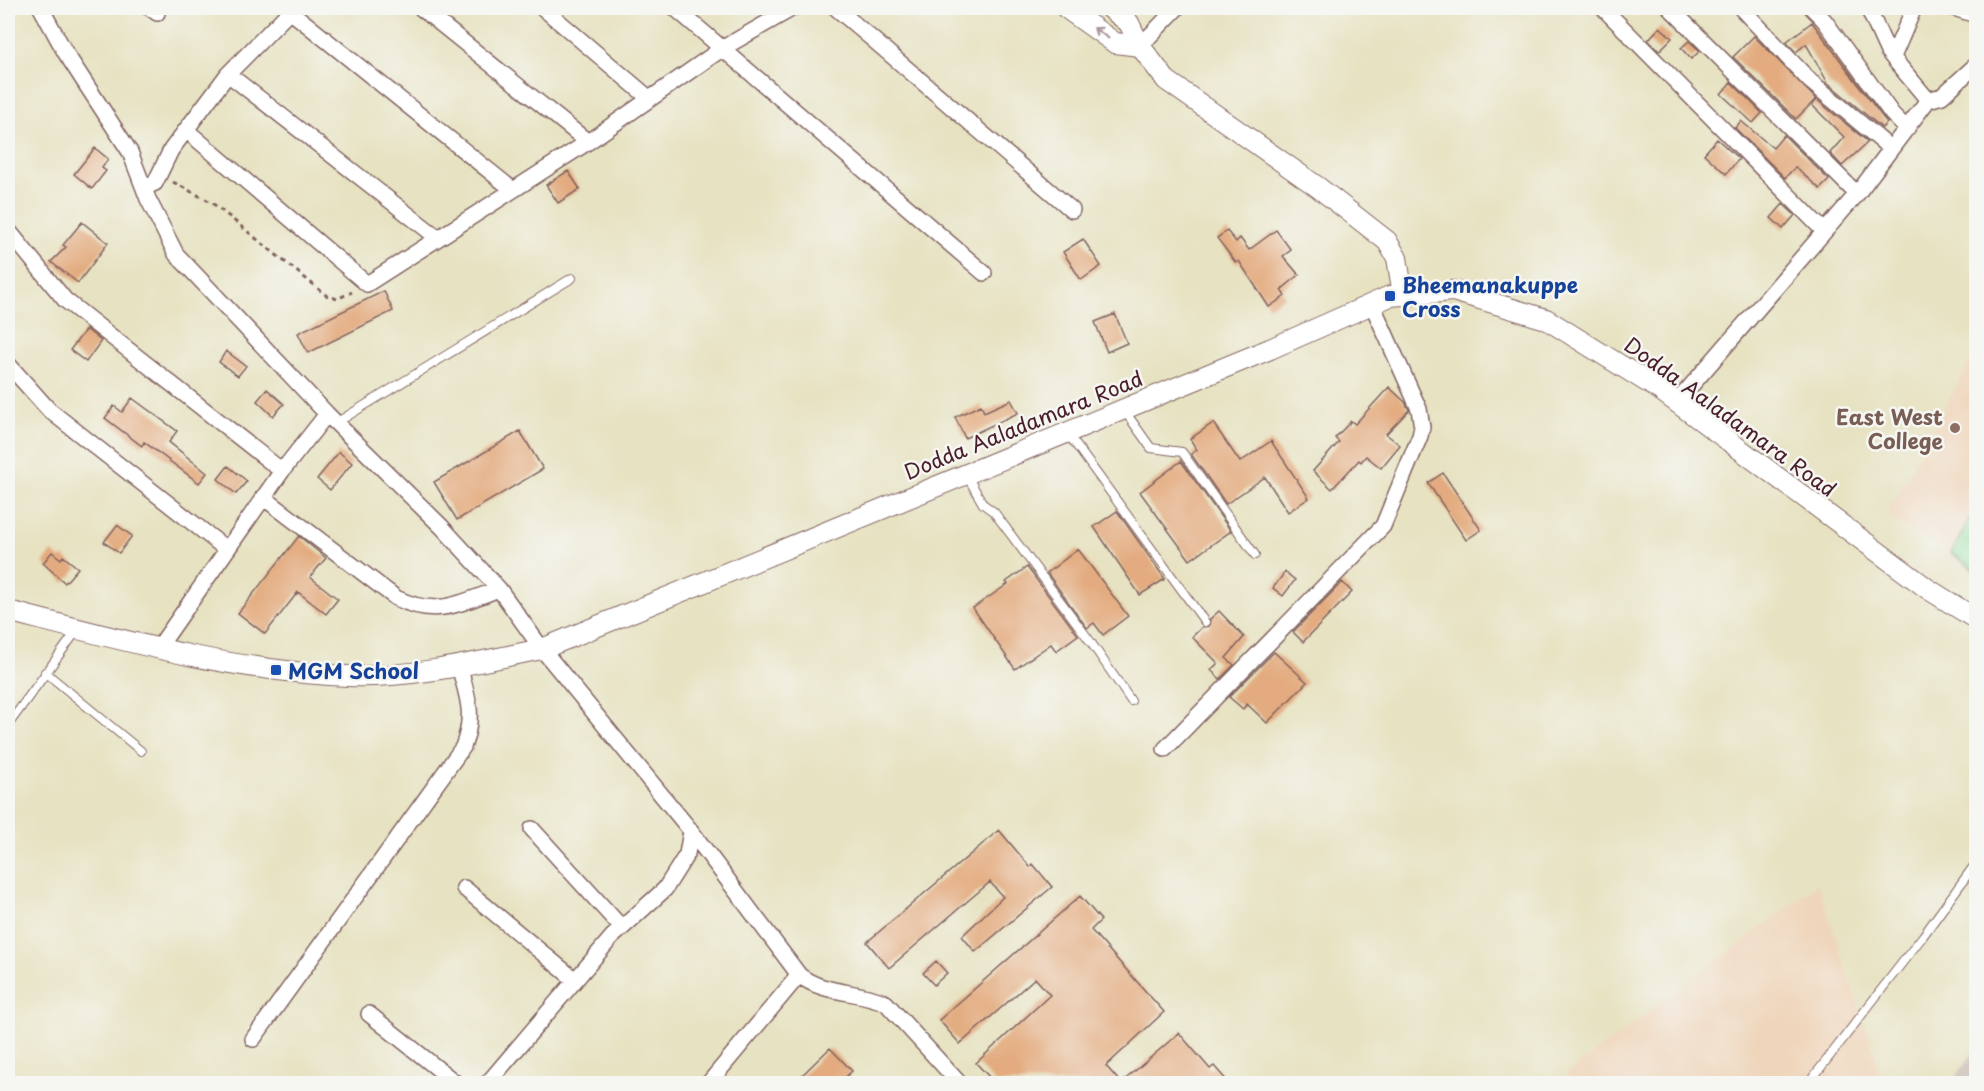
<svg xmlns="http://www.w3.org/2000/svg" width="1984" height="1091" font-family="'Playpen Sans',sans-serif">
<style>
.built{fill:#efd6bb}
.industrial{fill:#cdc2b9}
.green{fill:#8cdd9d;stroke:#6b7e64;stroke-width:1.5}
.building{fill:#e3ab7f}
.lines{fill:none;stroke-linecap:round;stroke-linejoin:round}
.lane-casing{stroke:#816360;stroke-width:10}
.street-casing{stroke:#816360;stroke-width:18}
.secondary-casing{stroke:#816360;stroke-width:22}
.path{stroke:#816360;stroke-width:3;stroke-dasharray:4.5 4.5;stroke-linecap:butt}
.lane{stroke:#fff;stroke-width:8}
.street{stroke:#fff;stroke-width:15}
.secondary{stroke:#fff;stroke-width:20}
.oneway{stroke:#ae9aa0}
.transit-dot{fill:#1a4fb4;stroke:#f6f6f2;stroke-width:2}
.education-dot{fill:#8d6e63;stroke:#f6f6f2;stroke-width:2}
.labels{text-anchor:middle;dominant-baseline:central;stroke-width:5;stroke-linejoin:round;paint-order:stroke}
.transit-label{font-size:21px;font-weight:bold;fill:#164399;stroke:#f6f6f2;text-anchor:start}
.street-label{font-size:21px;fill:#4a1f2b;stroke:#f6f6f2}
.education-label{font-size:21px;font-weight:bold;fill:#785e54;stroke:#f6f6f2;text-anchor:end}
</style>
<rect width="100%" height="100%" fill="#f6f6f2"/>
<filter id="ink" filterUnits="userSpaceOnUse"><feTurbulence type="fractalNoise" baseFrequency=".0167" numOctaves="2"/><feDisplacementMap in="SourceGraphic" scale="12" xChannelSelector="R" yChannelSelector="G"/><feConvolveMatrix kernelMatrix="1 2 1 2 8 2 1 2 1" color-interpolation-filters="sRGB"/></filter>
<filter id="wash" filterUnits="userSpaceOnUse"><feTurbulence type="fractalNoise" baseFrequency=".008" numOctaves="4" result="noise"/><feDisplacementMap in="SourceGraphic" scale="24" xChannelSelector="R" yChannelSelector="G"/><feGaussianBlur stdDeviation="1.35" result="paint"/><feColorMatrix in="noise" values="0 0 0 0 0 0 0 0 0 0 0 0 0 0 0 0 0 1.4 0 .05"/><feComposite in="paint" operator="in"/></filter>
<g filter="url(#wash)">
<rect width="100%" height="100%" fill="#e7e2c1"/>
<path class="built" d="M1976 349V508L1951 553 1886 516Z
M1818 884 1884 1083 1574 1084 1566 1074Z"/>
<path class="industrial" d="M1976 1049V1083H1950Z"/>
<path class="green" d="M1976 508V571L1951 553Z"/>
<g id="blocks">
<path class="building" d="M1812 22 1887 123 1882 128 1828 83 1806 44 1796 52 1786 42Z
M1660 27 1672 38 1659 51 1648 40Z
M1754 36 1816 99 1796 119 1733 57Z
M1689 41 1700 51 1691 59 1681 48Z
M1731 82 1762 113 1753 123 1721 94Z
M1817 100 1868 142 1842 166 1830 153 1844 137 1812 105Z
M1741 121 1773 148 1784 135 1829 180 1820 189 1795 167 1785 178 1735 128Z
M1717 139 1739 159 1726 174 1704 154Z
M95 148 108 159 102 168 106 171 92 189 74 174Z
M568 171 580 189 558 203 546 185Z
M1783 204 1795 215 1783 229 1771 218Z
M82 222 108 243 78 283 51 262 66 247 63 245Z
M1276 230 1291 250 1283 256 1299 275 1281 290 1285 296 1269 307 1239 261 1236 263 1217 238 1227 231 1236 242 1240 238 1249 250Z
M1083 239 1101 266 1081 280 1063 252Z
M384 291 393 311 308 353 298 333Z
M1115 314 1127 343 1107 352 1095 322Z
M86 329 101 341 86 362 70 350Z
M226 351 246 366 238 376 219 362Z
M1389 387 1405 402 1409 410 1386 434 1400 445 1381 468 1366 456 1361 462 1359 460 1332 489 1313 471 1339 442 1335 438 1351 421 1355 424Z
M267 389 284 404 273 416 257 401Z
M132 398 177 431 169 442 207 473 199 483 144 442 142 446 105 418 114 406 122 412Z
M1011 400 1018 413 965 438 955 417 981 405 984 412Z
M1213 423 1240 462 1271 441 1309 498 1288 512 1265 477 1226 504 1191 454 1197 450 1190 439Z
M520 431 543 469 457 520 434 482Z
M339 452 352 463 330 490 317 479Z
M1181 461 1231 531 1190 560 1140 492Z
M228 466 247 481 236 494 218 479Z
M1443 473 1481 530 1466 540 1428 483Z
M1117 511 1165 579 1140 595 1094 527Z
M117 525 132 536 119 553 104 542Z
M299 536 326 558 310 577 338 599 326 614 298 592 265 634 238 613Z
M1078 549 1128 616 1103 635 1094 623 1087 628 1047 573Z
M52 552 61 559 63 556 78 568 65 583 43 563Z
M1027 567 1078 635 1056 651 1051 644 1015 669 973 608 1008 584 1006 582Z
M1285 572 1295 580 1283 596 1273 588Z
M1342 582 1352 592 1303 642 1293 632Z
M1219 611 1244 637 1226 658 1234 665 1220 679 1211 670 1218 663 1192 637 1202 627 1209 626 1210 619Z
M1274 652 1307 682 1267 723 1247 704 1243 709 1229 697Z
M999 830 1030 867 1033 864 1052 887 975 952 962 936 1003 897 990 882 889 968 867 942Z
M1080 896 1101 920 1091 930 1164 1012 1106 1066 1121 1083 1179 1033 1210 1069 1214 1066 1229 1083H995L976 1063 1050 995 1035 978 960 1044 939 1020Z
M936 961 947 973 934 985 923 973Z
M830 1048 852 1071 839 1083H794Z"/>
</g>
</g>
<g filter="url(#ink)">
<use href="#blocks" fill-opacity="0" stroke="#816360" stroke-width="1.5"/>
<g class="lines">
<defs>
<path id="lane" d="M1124 410 1151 448 1182 452 1255 555
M336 423 572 278
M1068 434 1205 622
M966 474 983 504 994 512 1090 641 1131 701
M45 672 141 751
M8 725 78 629
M1808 1084 1923 936 1976 863"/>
<path id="street" d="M41 8 65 52 130 152 148 199 176 254 327 414 442 527 499 589 542 649 691 831 799 975C824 995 858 990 886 1003L960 1084
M150 8 157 13
M421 8 588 142
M543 8 650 99
M675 8 984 273
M836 8 1072 210
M1603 8 1824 231
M1670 8 1857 194
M1741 8 1810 81 1890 148
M1812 8 1824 20 1892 114 1907 129
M1868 8 1888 52 1928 100
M1954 8 1976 15
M290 11 513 190
M1140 46 1177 8
M1893 57 1914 8
M228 74 438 238
M186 130 367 284 588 142 723 48 793 8
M144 188 155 183 171 150 228 74 293 8
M8 230 65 300 282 471
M8 364 49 410 226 549
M1677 402 1857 194 1928 100 1942 96 1976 65
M263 497 396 598C437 618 460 603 499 589
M159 647 282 471 327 414
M1165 749 1383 526 1420 436 1422 427 1419 409 1372 304
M532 829 622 928
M464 888 575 980
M369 1014 457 1084
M253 1039 463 747C475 715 468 698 459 666
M487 1084 612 937 665 889 687 854 691 831
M708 1084 799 975"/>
<path id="secondary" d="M1066 8 1115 43 1140 46
M1110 8 1129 23 1140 46 1166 80 1319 188 1387 241 1397 258 1403 295
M8 611C117 639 235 672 348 676 414 678 478 662 542 649L1270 349 1390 296 1453 291 1546 319 1660 390 1928 589 1976 619"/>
</defs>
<use href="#lane" class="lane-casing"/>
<use href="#street" class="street-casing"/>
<use href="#secondary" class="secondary-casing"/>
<path class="path" d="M173 182 211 202 326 295 337 299 352 292"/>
<use href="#lane" class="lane"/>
<use href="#street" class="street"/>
<use href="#secondary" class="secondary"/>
</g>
<defs><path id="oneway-shaft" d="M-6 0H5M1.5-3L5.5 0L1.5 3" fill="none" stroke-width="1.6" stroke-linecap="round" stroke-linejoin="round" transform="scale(1.5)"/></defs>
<use class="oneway" href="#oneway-shaft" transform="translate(1101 33) rotate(-144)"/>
</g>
<g class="transit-dot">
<rect x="1384" y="290" width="12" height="12" rx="3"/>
<rect x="270" y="664" width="12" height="12" rx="3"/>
</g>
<circle class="education-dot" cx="1955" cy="428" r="6"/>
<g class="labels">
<g class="transit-label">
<text x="1402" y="284">Bheemanakuppe<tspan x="1402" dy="24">Cross</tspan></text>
<text x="288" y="670">MGM School</text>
</g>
<g class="street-label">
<text transform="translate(1731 416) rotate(36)">Dodda Aaladamara Road</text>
<text transform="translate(1023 424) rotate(-22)">Dodda Aaladamara Road</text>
</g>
<g class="education-label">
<text x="1943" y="416">East West<tspan x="1943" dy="24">College</tspan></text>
</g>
</g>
<rect width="1984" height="1091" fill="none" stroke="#f6f6f2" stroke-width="30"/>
</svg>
